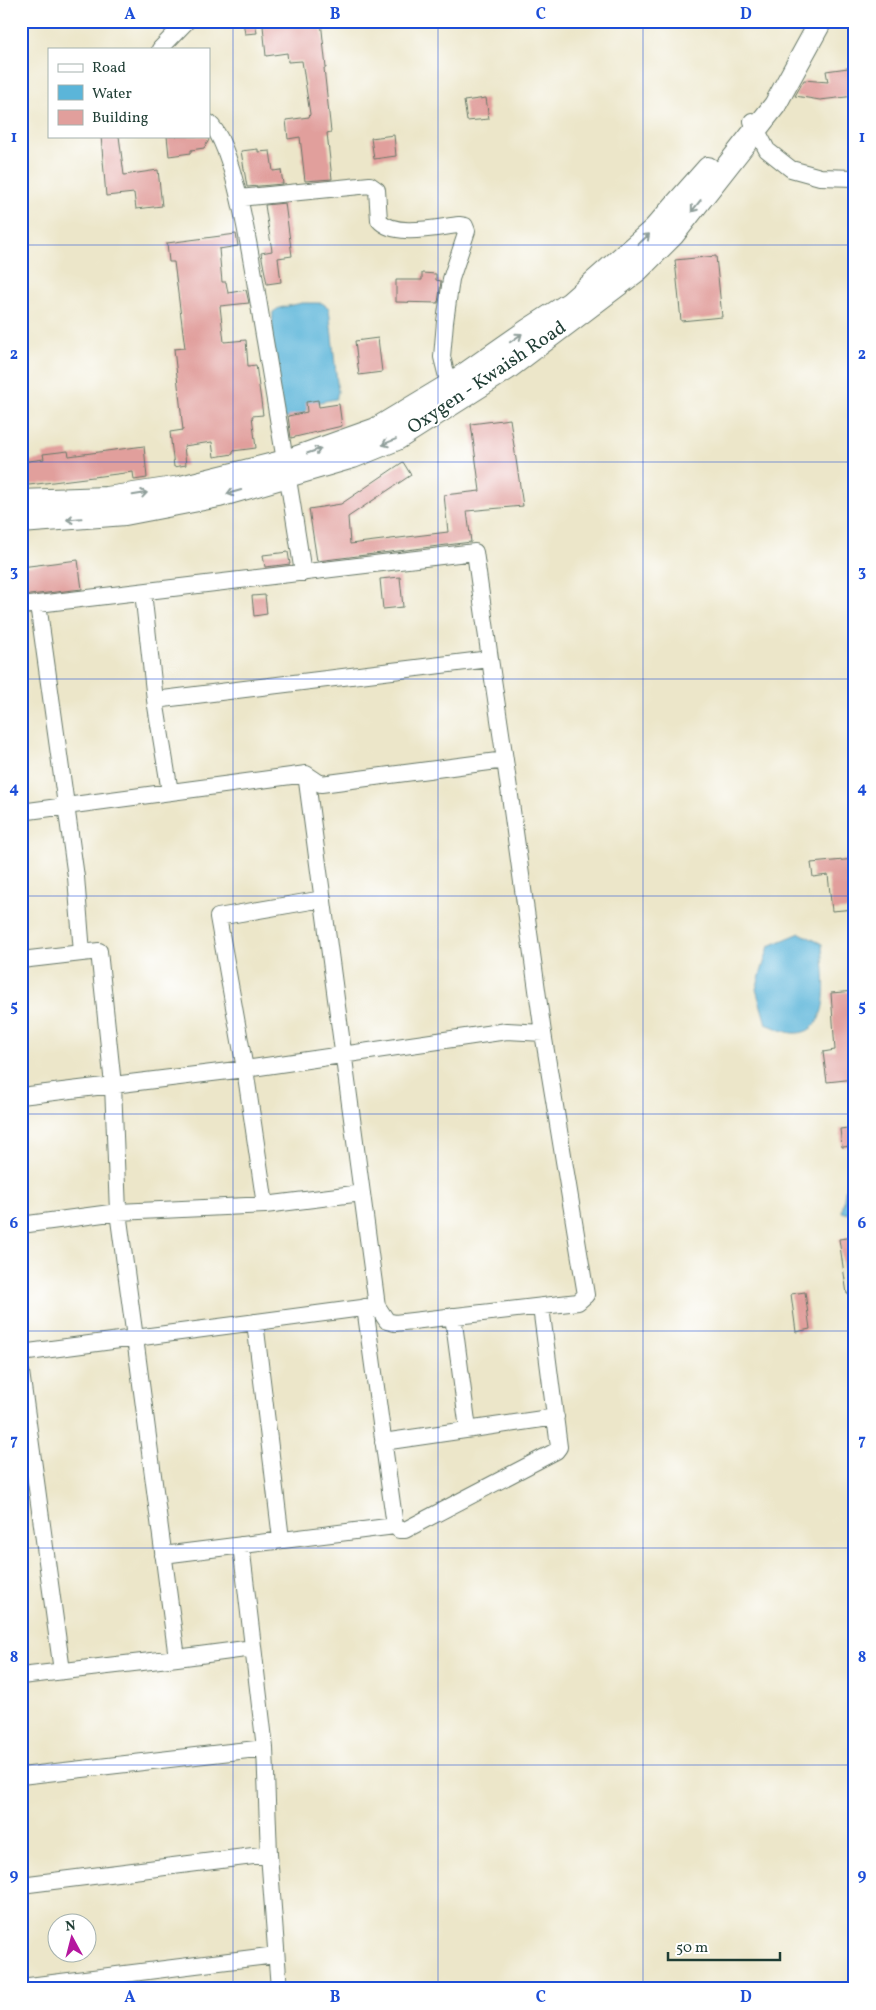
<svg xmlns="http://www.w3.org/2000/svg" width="876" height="2010" font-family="Vollkorn,serif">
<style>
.water{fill:#5bb5d9;stroke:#3d7986}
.building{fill:#e19f9c}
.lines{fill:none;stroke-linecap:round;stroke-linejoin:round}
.minor-casing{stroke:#677868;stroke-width:18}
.secondary-casing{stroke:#677868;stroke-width:24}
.minor{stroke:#fff;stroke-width:16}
.secondary{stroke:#fff;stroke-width:22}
.oneway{stroke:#8f9e9a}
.grid{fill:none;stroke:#1d4ed8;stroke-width:1;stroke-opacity:0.55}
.labels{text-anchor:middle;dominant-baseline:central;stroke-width:4;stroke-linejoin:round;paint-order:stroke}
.street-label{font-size:19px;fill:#1f3d34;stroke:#fff}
.neatline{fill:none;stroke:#1d4ed8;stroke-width:2}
.grid-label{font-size:16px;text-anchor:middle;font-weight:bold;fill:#1d4ed8}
</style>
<rect width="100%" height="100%" fill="#fff"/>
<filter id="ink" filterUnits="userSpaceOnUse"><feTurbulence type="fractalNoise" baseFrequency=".02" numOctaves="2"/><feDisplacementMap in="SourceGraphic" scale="10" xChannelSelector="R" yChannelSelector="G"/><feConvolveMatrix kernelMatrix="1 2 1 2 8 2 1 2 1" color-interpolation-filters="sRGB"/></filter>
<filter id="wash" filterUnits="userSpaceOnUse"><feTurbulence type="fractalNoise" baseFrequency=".0096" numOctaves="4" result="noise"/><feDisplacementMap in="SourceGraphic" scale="20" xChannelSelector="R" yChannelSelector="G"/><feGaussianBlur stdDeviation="1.12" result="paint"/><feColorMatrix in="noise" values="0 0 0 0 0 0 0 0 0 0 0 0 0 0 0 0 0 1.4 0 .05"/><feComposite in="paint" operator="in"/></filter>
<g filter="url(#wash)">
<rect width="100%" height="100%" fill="#ece6c9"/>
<path class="water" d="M302 303H322L329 308 338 392 336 399 309 404 305 412 297 419 283 418 271 354 273 312 279 308Z
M800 933 822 944C823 971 836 1036 792 1033 784 1032 774 1027 766 1024L756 989 769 946Z
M855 1175V1216L842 1212 847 1179Z"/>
<g id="blocks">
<path class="building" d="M243 21H255L257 33 245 34Z
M301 21H321L326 68H324L331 132 327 133 332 179 305 181 300 137 288 139 286 120 309 117 310 114 302 61 288 62 287 53 266 56 263 26Z
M855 67V96L820 100 795 96 804 80 828 82 826 71Z
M486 98 489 119 467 121 464 101Z
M394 135 396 156 374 159 371 138Z
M101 136H119L124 175 158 170 162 206 136 209 134 193 106 196Z
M167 136H206L209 140 204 148 191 150V153L169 156Z
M258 149V152L270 151 273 171 281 170 283 184 247 187 241 151Z
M285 203 292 256 278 258 281 282 267 284 261 253 272 251 265 205Z
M236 234 238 246 219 249 222 282H226L228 293 246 290 249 303 220 306 224 342 246 340 248 366 256 365 263 415 252 416 256 448 233 451V454L214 457 212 442 184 446 186 465 174 467 170 432 183 430 174 349 185 348 174 262H169L167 243Z
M716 256 722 317 681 321 675 260Z
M422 273 436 274V280L441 281 438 303 396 302V280H422Z
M378 338 382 372 359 375 355 341Z
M318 400 319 407 339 404 342 426 291 438 288 416 307 412 306 402Z
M510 419 523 506 467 511 471 542 317 561 309 509 341 504 403 462 411 475 348 517 350 544 448 532 444 495 480 491 471 424Z
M144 446 147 478 134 480 133 472 21 486V462L44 459 43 454 68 451 69 456Z
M288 552 290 564 265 567 263 555Z
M78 560 82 589 21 596V567Z
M400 577 403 607 383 609 380 579Z
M265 595 267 614 254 616 252 596Z
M855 859V909L832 911 828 875 813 877 811 863Z
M855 991V1079L827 1082 823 1052 835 1050 831 993Z
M855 1127V1146L842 1147 840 1129Z
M855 1237V1294H847L839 1239Z
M805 1292 810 1329 796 1332 791 1294Z"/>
</g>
</g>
<g filter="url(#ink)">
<use href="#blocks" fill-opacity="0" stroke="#677868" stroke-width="1"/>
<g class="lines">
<defs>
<path id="minor" d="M160 49 187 21
M752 121 767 150 791 169 820 177 855 178
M209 123C238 146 257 299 265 341 278 418 291 495 303 573
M239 198 370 185 377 190 379 220C394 238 438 227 459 225L465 226 467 231 451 279 445 322 442 357 449 385
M143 592 155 700
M38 604 76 877 82 953
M21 606 475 552 490 659
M170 792 155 700 490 659 505 760 321 784 306 774
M21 812 306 774 377 1306 135 1338 118 1212 113 1085 21 1096
M21 960 99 951 113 1085 245 1069 218 917 323 899
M265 1205 245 1069 507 1031 543 1033
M21 1225 118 1212 265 1205 362 1193
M377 1306 387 1321 395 1323 578 1302 586 1295 543 1033 505 760
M365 1307 395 1526 399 1530H405L556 1451 559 1447 541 1307
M453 1316 468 1429
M255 1322 281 1539
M21 1353 135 1338 177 1658 21 1676
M21 1372 62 1671
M383 1442 556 1417
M241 1545 265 1748
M163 1555 395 1526
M177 1658 253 1648
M21 1776 265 1748 269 1854 21 1885
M269 1854 279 1989
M21 1987 276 1955"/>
<path id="secondary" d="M21 501 107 498 181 487 286 461 376 429 449 385 528 330 570 303 654 229 708 168
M21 522 125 514 219 496 353 457 397 439 507 369 638 270 673 235 775 105 821 21"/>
</defs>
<use href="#minor" class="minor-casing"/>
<use href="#secondary" class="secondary-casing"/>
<use href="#minor" class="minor"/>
<use href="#secondary" class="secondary"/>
</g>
<defs><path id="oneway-shaft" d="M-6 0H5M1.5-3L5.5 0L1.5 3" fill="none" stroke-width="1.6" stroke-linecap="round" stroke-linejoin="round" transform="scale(1.25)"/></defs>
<g class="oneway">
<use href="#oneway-shaft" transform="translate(696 206) rotate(128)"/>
<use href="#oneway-shaft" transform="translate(644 239) rotate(-43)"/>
<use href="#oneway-shaft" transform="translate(516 338) rotate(-35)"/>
<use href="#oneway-shaft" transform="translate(389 442) rotate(157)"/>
<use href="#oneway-shaft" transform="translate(314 451) rotate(-19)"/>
<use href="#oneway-shaft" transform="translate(234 492) rotate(164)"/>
<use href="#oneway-shaft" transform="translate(140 494) rotate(-9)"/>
<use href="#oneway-shaft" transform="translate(74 519) rotate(175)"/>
</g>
</g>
<path class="grid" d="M233 21V1989M438 21V1989M643 21V1989M21 245H855M21 462H855M21 679H855M21 896H855M21 1114H855M21 1331H855M21 1548H855M21 1765H855"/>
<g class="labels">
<g class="street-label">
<text transform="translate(487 378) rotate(-34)">Oxygen - Kwaish Road</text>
</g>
</g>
<rect width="876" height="2010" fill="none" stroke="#fff" stroke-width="55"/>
<rect x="48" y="48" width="162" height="90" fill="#ffffff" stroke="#a5b1ae"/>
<rect x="58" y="64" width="25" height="8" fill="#ffffff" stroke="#a5b1ae"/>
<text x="92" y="72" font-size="15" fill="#1f3d34">Road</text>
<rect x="58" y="85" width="25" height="15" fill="#5bb5d9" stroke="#a5b1ae"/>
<text x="92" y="98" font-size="15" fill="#1f3d34">Water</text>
<rect x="58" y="110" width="25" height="15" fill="#e19f9c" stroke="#a5b1ae"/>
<text x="92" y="122" font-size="15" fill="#1f3d34">Building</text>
<g transform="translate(72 1938) rotate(353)"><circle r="24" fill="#ffffff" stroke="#a5b1ae"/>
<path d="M0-4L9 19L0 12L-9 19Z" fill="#b5179e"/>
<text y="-8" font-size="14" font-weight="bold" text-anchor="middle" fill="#1f3d34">N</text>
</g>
<path d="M668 1952v8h112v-8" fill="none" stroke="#1f3d34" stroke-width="2.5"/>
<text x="676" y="1952" font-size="15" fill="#1f3d34" stroke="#ffffff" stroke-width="4" paint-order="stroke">50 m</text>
<rect x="28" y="28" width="820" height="1954" class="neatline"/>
<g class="grid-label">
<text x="130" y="19">A</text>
<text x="335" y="19">B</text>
<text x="541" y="19">C</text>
<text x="746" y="19">D</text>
<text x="14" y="142">1</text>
<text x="862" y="142">1</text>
<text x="14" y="359">2</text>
<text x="862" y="359">2</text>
<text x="14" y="576">3</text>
<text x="862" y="576">3</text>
<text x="14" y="793">4</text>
<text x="862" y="793">4</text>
<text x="14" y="1011">5</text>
<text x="862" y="1011">5</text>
<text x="14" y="1228">6</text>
<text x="862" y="1228">6</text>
<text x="14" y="1445">7</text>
<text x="862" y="1445">7</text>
<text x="14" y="1662">8</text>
<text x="862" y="1662">8</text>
<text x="14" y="1880">9</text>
<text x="862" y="1880">9</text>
<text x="130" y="2002">A</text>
<text x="335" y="2002">B</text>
<text x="541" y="2002">C</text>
<text x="746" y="2002">D</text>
</g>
</svg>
